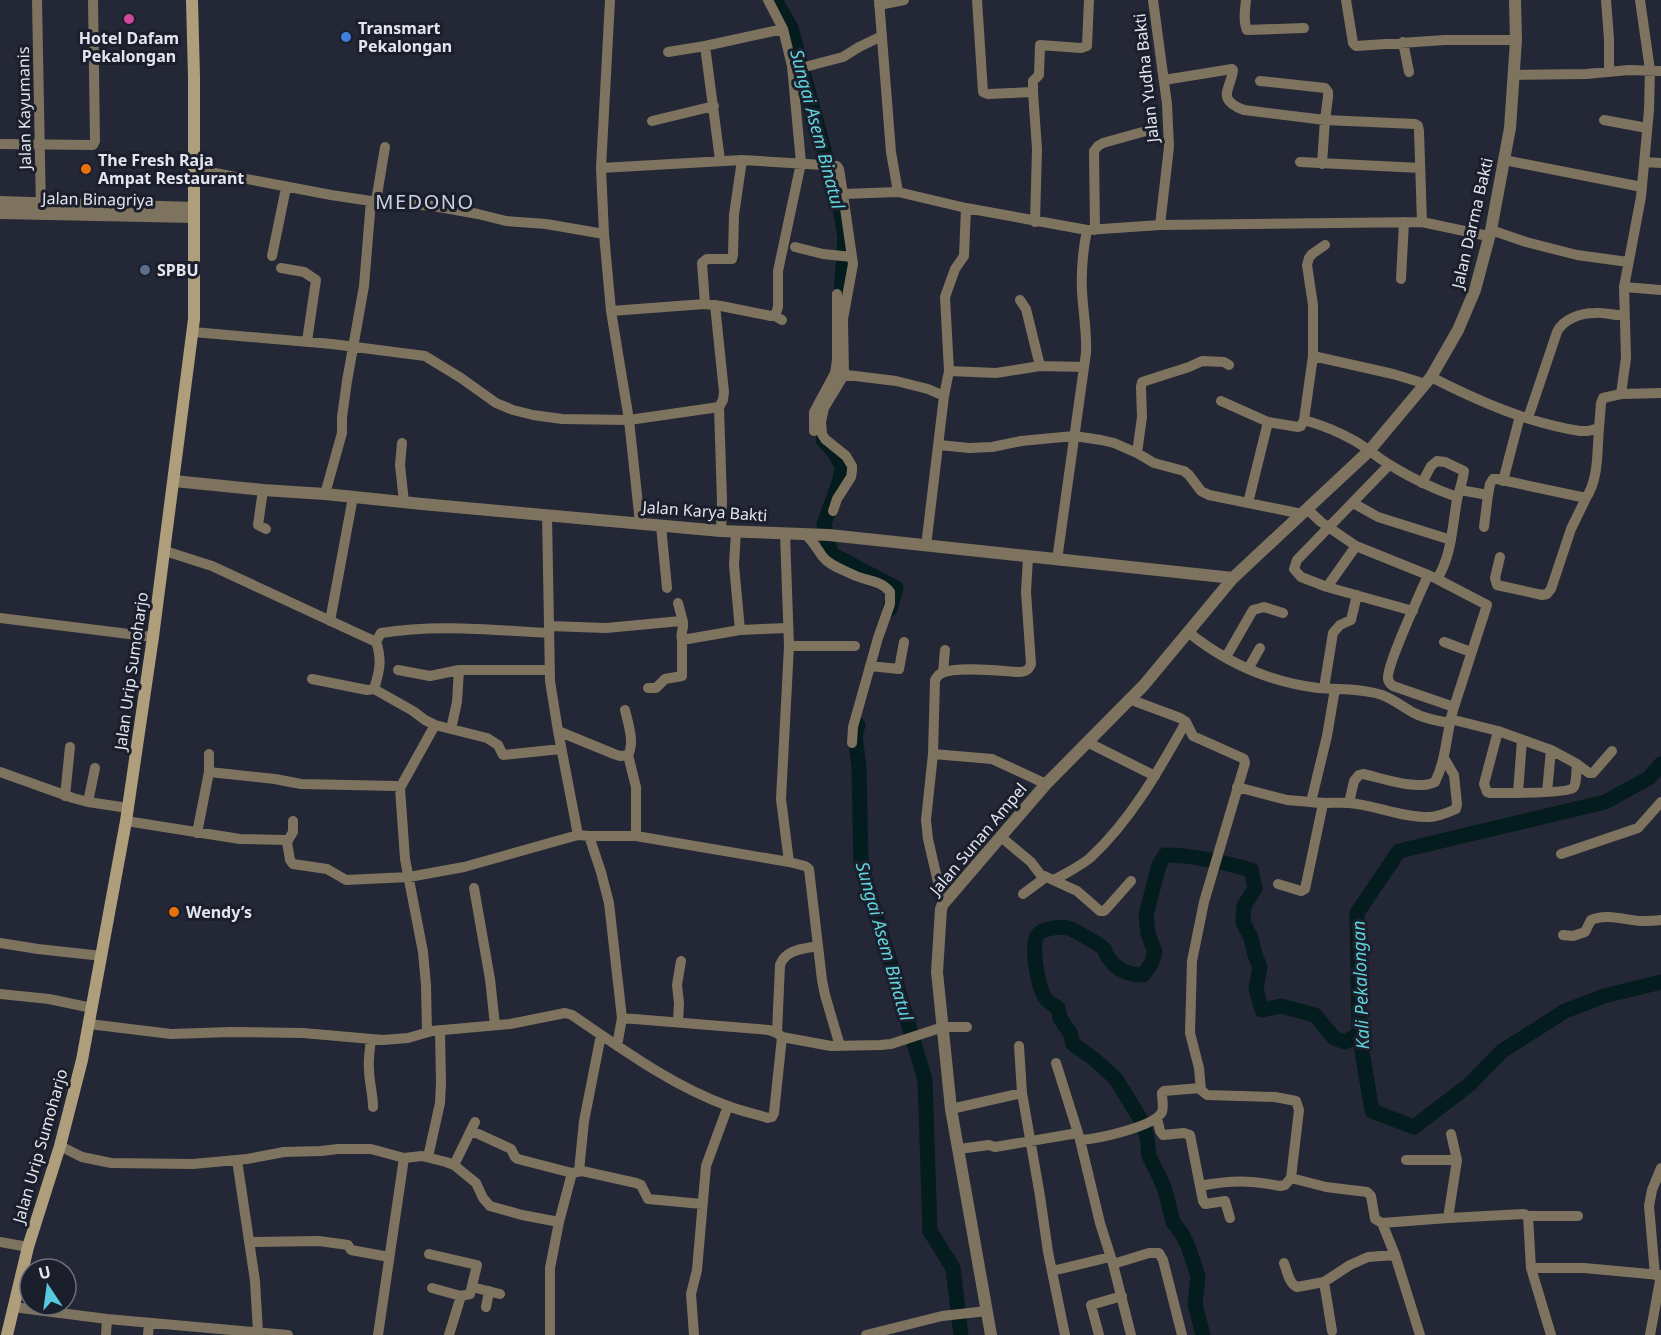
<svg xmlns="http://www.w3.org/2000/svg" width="1661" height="1335" font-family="'Noto Sans',sans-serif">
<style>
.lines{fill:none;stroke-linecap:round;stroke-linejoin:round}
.river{stroke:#041c1e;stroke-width:15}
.minor{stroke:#7e735e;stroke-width:10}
.tertiary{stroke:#7e735e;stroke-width:12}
.secondary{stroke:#af9e7b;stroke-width:12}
.hotel-dot{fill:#d1479c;stroke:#1b1e2b;stroke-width:2}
.shop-dot{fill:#3f7fe0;stroke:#1b1e2b;stroke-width:2}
.food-dot{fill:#e8710a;stroke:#1b1e2b;stroke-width:2}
.service-dot{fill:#5c6f8a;stroke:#1b1e2b;stroke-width:2}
.labels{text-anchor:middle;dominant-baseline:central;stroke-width:6;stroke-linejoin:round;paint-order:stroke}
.poi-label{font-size:16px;font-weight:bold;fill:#e3e6ef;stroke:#1b1e2b;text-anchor:start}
.street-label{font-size:16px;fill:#e3e6ef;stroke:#1b1e2b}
.water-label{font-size:18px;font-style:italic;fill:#5fd5de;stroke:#1b1e2b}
.quarter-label{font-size:20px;letter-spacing:1.5px;fill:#cbd0e2;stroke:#1b1e2b}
</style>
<rect width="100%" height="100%" fill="#242735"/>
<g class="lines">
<path class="river" d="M775 0 791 28 826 157 837 188 845 238 840 310
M823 440 834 452 842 466 840 480 824 524 831 554 896 588 890 609
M858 725 855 735 859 767 861 865 925 1080 930 1231 953 1268 961 1335
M1661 764 1649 778 1605 802 1399 851 1357 913 1359 1034 1372 1111 1414 1127 1470 1084 1502 1051 1565 1011 1604 996 1661 982
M1203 1335 1195 1304 1198 1276 1188 1246 1182 1234 1173 1222 1165 1190 1159 1176 1149 1156 1147 1137 1141 1120 1116 1079 1094 1059 1073 1044 1070 1033 1060 1018 1058 1008C1055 1006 1050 1003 1047 1000 1038 991 1032 950 1036 938 1039 928 1060 926 1068 928 1074 930 1101 945 1104 949 1106 952 1106 955 1108 957 1116 970 1130 975 1143 975L1151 964 1155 952 1148 934 1146 915 1159 865 1165 855C1194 855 1223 862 1251 870L1255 888 1244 906 1243 922 1251 938 1255 955 1260 967 1256 989 1262 1010 1281 1006 1315 1015 1334 1038 1345 1042 1359 1034"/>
<path class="minor" d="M37 0 41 210
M610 0 601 168 604 234 611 311 629 420 640 523
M768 0 783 29 792 66 801 163 778 271V307L775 316
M879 0 891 152 898 192 966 208 1087 230C1083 250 1081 270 1082 291 1083 312 1087 331 1086 353L1057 560
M977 0 983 92 988 94 1033 92 1037 149 1035 222
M1153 0 1167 104 1169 147 1160 225
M1246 0C1245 10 1243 21 1247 30L1304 28
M1346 0 1353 43 1356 46 1445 40H1516
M1606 0 1609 39V72
M879 5 904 0
M1403 42 1409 72
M705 46 720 160
M668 52 705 46 783 29
M793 70 843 57 859 47 882 36
M1514 75 1586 74 1629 70 1661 71
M1164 80 1232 69 1233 70C1231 89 1215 99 1244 110L1325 120 1415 124 1418 126 1419 131 1422 222
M1260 81 1325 88 1328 92V97L1325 120 1322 164
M1033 92V81L1039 75 1040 45 1081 48 1087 46 1089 0
M1604 120 1647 128
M652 121 714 106
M0 144 93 145 95 141 93 0
M1504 160 1642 187
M1300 162 1420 168
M1645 162 1661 163
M601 168 742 160 823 165 837 166 839 169 843 194 898 192
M194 169 331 195 371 201 433 206 478 214 506 221 546 224 604 234
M376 201 385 147
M1087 230 1160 225 1422 222 1488 236
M1095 230 1094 151 1098 146 1103 143 1146 131
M1491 230 1526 242 1577 255 1628 262
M1325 245 1312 254 1309 258 1307 265 1313 305V356L1393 374 1426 384
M795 247 823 254 852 257
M272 256 286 188
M281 268 304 272 316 280 307 341
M1401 279 1404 222
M1624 287 1661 290
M1020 300 1026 309 1040 366
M705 304 702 263 707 259H732L733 255 734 215 742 160
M715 305 724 392 723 400 719 407
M611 311 705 304 721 306 771 316H775L782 320
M193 332 332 344 425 356 461 378 496 403 513 410 533 415 562 419 629 420 719 407 722 501 721 531
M1313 356 1304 420C1322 425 1339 432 1355 441 1367 448 1378 458 1390 465 1411 478 1434 489 1457 497
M949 371 996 373 1040 366 1084 367
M839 374 896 381 928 389 944 396
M1431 377C1478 401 1528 423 1580 431H1588L1599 428 1601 403 1603 398 1621 394 1626 358 1624 287 1641 197 1649 110 1650 70 1640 0
M1621 394 1661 393
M1221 401 1268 422 1298 427 1301 426 1304 420
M1528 418 1557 332C1563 319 1581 313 1595 313 1605 312 1614 316 1624 315
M814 431V412L835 373 837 360V294
M402 443 400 465 404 502
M939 445 969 448 992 447 1021 441 1074 436 1101 440 1114 443 1137 453 1154 463 1184 471 1189 475 1201 491 1209 495 1302 514
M1137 453 1142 417 1141 387 1142 382 1189 367 1202 361 1224 362 1229 365
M1389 465 1297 560 1294 569 1301 577 1327 587 1413 611
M1503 481 1520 416
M1422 483 1431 466 1437 461 1445 462 1464 471C1463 481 1459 490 1457 500 1452 527 1452 555 1437 579L1428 575
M263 490 258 525 266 529
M1460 490 1488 495 1490 484 1493 479H1497L1586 498C1599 479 1597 450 1599 428
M325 494 342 433V417L347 381 364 286 371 201
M1248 503 1268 422
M1353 503 1378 517 1451 540
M1307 509 1321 522 1356 546 1428 575C1421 592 1386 666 1388 679 1389 683 1390 684 1393 686L1454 707C1446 732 1447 758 1435 782 1417 791 1382 778 1363 774L1359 775 1354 781 1349 803
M833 511 837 499 851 477 852 471V466L846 456 825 439 822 434 821 422 824 408 844 375 843 319 853 264 843 194
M547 515 550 681 558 731 578 835
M661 526 667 588
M1484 527 1488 495
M736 531 734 565 740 630
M785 534 789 646 781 799 789 862 805 866 809 869 822 980 825 995 840 1046
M805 534C813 541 817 549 823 557 830 566 846 571 856 576 868 581 882 581 890 592V604L878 638 853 727 852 743
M926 546 944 396 949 371 945 297 955 269 964 256 966 208
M165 551 212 566 374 641 377 640 381 633C436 624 493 630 548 633
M1500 557 1495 578 1497 585 1542 595 1547 594 1551 589 1571 529 1586 498
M1437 579 1487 605 1454 707
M1327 587 1356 546
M678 603 683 622
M0 618 153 637
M330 621 353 497
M549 626 606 628 681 621 683 622C684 629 680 633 682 640L740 630 788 628
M1188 632C1225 662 1270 682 1318 688 1339 690 1361 688 1382 695 1393 699 1403 707 1414 713 1425 719 1438 721 1449 723
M1444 642 1471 652
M789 646H855
M1226 657 1253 610 1264 607 1283 613
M870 666 899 669 904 642
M1248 669 1260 648
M398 670 430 676 459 670H550
M943 672 945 650
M312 679 367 690 374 689 413 711 425 720 435 725 487 738 498 745 503 755 561 749
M648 688H656L665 679 682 676V640
M1324 688 1333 633 1340 625 1351 620 1357 595
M374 689C380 670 382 660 376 641
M1129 699 1180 718 1186 722 1193 736 1240 757 1244 759 1245 763 1204 902 1192 961 1190 1033 1199 1068 1201 1090 1207 1095 1275 1097 1296 1101 1299 1110 1291 1178 1326 1187 1367 1192 1371 1196 1375 1219 1382 1223 1448 1218 1457 1160 1451 1134
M1450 719 1498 731 1551 750 1577 764
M451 729 457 702 459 670
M558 731 614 754 620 756 628 755C635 743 628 723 625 710
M1498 731 1484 784 1487 792 1490 793C1503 793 1566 794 1573 788 1577 784 1576 770 1577 764L1589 773H1593L1612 751
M1087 742 1155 776
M933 754 992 759 1046 784
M628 755 636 787V836
M0 772 73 798 88 802 128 808
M209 772V754
M1237 787 1287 800 1311 802 1327 736 1335 689
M400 788 435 725
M1547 792 1551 750
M1518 793 1522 740
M65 796 70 747
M88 802 95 768
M1311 802C1324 804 1336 802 1349 803 1375 805 1403 818 1429 817 1438 817 1447 813 1456 809L1457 804 1454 775 1444 758
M126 821 240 839 285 840 287 842 290 860 293 864 327 869 346 880 409 877 464 867 578 835 589 836 601 872 609 903 622 1018 769 1030 777 1033 782 1037
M197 833 209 772 275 779 301 784 396 786 400 788 405 859 423 952 426 985 427 1032
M589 836H636L789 862
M1001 837 1031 862 1040 874 1077 891 1100 911H1104L1107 908 1131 881
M287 842 293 832V821
M1561 854 1638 828 1661 802
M1054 880C1066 873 1079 867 1090 858 1131 820 1159 770 1186 722
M1278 884 1301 891 1305 889 1323 804
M474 888 490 979 495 1025
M1023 894 1046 877
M943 904 928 839 926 820 933 754 935 680C938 676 937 675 942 673 957 666 1001 671 1019 672 1026 672 1029 670 1031 664L1026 592 1028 557
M1563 935 1573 936 1585 932 1591 920C1606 913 1625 920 1641 921 1647 921 1654 921 1661 920
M0 943 38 949 102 956
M0 994 49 999 92 1008
M678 1022 679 1003 677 985 681 961
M89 1024 171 1034 231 1032 303 1033 383 1040 408 1038 432 1031 510 1024 565 1013 572 1015C621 1048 672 1086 728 1106 741 1111 755 1114 768 1118L772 1117 774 1113 782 1037 831 1046 880 1045 891 1044 943 1027H967
M777 1033 780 965C786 949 803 949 818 946
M371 1039C370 1049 368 1059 369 1069 369 1082 373 1094 373 1107
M617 1046 622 1018
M1056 1063 1078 1133
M1022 1093 1040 1196 1048 1252 1065 1335
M951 1109 1022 1093 1019 1046
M1157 1118 1160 1131 1163 1135 1184 1133 1190 1135 1203 1201 1205 1204 1225 1201 1230 1218
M472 1131 511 1149 515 1157 518 1159 572 1173
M1080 1140 1100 1223 1113 1264 1131 1335
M60 1146 82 1157 111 1163 193 1164 247 1159 284 1152 321 1151 338 1149H371L404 1158 422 1156 446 1162 454 1165 476 1183 483 1198 490 1206 522 1215 559 1222 550 1268V1335
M959 1149 989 1145 995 1147 1078 1133 1080 1140C1097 1139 1154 1127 1162 1112 1164 1107 1162 1099 1162 1093L1164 1091 1200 1088
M428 1157 440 1103 441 1083 440 1030
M237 1160 255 1281 258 1332
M1406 1160H1457
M454 1165 475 1122
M579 1171 584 1121 601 1035
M1200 1186C1231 1180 1249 1180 1280 1186L1285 1185 1291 1178
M1528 1216 1531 1268
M1448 1218 1524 1214 1528 1216H1578
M559 1222 572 1173 582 1171 636 1183 641 1185 648 1199 702 1204
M1382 1223 1395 1255 1420 1335
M0 1242 28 1247
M249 1242 319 1241 348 1245 351 1250 389 1257
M429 1254 477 1265 470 1294 461 1296
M1284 1263C1287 1271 1289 1284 1297 1287L1324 1282 1350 1265 1368 1257 1395 1255
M1113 1264 1149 1253H1159L1163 1260 1182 1335
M1052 1271 1110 1257
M1655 1275 1649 1206 1652 1190 1661 1168
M1324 1282 1332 1331
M472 1287 500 1294
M432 1288 461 1296 449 1335
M13 1307 107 1319 288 1335
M486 1307 489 1291
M106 1335 107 1319
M148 1335 149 1323
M378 1335 404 1158
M694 1335 691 1294 697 1270 706 1166 728 1106
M866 1335 942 1316 987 1311
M1099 1335 1091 1305 1122 1296
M1551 1335 1531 1268H1584L1660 1275
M1650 1335 1661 1275"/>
<path class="tertiary" d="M0 202 194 208
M0 213 194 217
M174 481 263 490 325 494 422 504 721 531 829 535 1233 578
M991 1335 951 1109 937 972 941 909 943 904 1046 784 1144 685 1233 578 1369 451 1431 377 1458 330 1475 290 1491 230 1510 128 1516 40 1515 0"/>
<path class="secondary" d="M7 1335 28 1247 60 1146 82 1060 126 821 153 637 194 319V77L192 0"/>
</g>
<circle class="hotel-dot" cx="129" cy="19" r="6"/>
<circle class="shop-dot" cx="346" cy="37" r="6"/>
<g class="food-dot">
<circle cx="86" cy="169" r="6"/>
<circle cx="174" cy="912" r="6"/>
</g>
<circle class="service-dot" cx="145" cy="270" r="6"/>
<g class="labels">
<g class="poi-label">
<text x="358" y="28">Transmart<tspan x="358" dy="18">Pekalongan</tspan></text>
<text x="129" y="38" text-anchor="middle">Hotel Dafam<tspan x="129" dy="18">Pekalongan</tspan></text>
<text x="98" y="160">The Fresh Raja<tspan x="98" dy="18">Ampat Restaurant</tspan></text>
<text x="157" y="270">SPBU</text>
<text x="186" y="912">Wendy’s</text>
</g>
<g class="street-label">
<text transform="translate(1146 78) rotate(-96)">Jalan Yudha Bakti</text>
<text transform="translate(24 108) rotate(-91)">Jalan Kayumanis</text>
<text transform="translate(98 199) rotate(1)">Jalan Binagriya</text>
<text transform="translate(1472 223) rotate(-77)">Jalan Darma Bakti</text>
<text transform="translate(705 511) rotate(4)">Jalan Karya Bakti</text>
<text transform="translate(131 671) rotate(-82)">Jalan Urip Sumoharjo</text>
<text transform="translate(978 839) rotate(-50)">Jalan Sunan Ampel</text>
<text transform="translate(40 1146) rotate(-74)">Jalan Urip Sumoharjo</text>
</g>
<g class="water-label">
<text transform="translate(818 129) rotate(75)">Sungai Asem Binatul</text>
<text transform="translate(885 941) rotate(74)">Sungai Asem Binatul</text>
<text transform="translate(1360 985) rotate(-92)">Kali Pekalongan</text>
</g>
<g class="quarter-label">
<text x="425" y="201">MEDONO</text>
</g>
</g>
<g transform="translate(48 1287) rotate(347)"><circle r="28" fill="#1b1e2b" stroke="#6b6e79" stroke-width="1.5"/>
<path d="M0-4.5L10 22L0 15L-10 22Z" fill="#56c9e1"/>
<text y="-9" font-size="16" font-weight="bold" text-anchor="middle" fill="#e3e6ef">U</text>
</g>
</svg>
